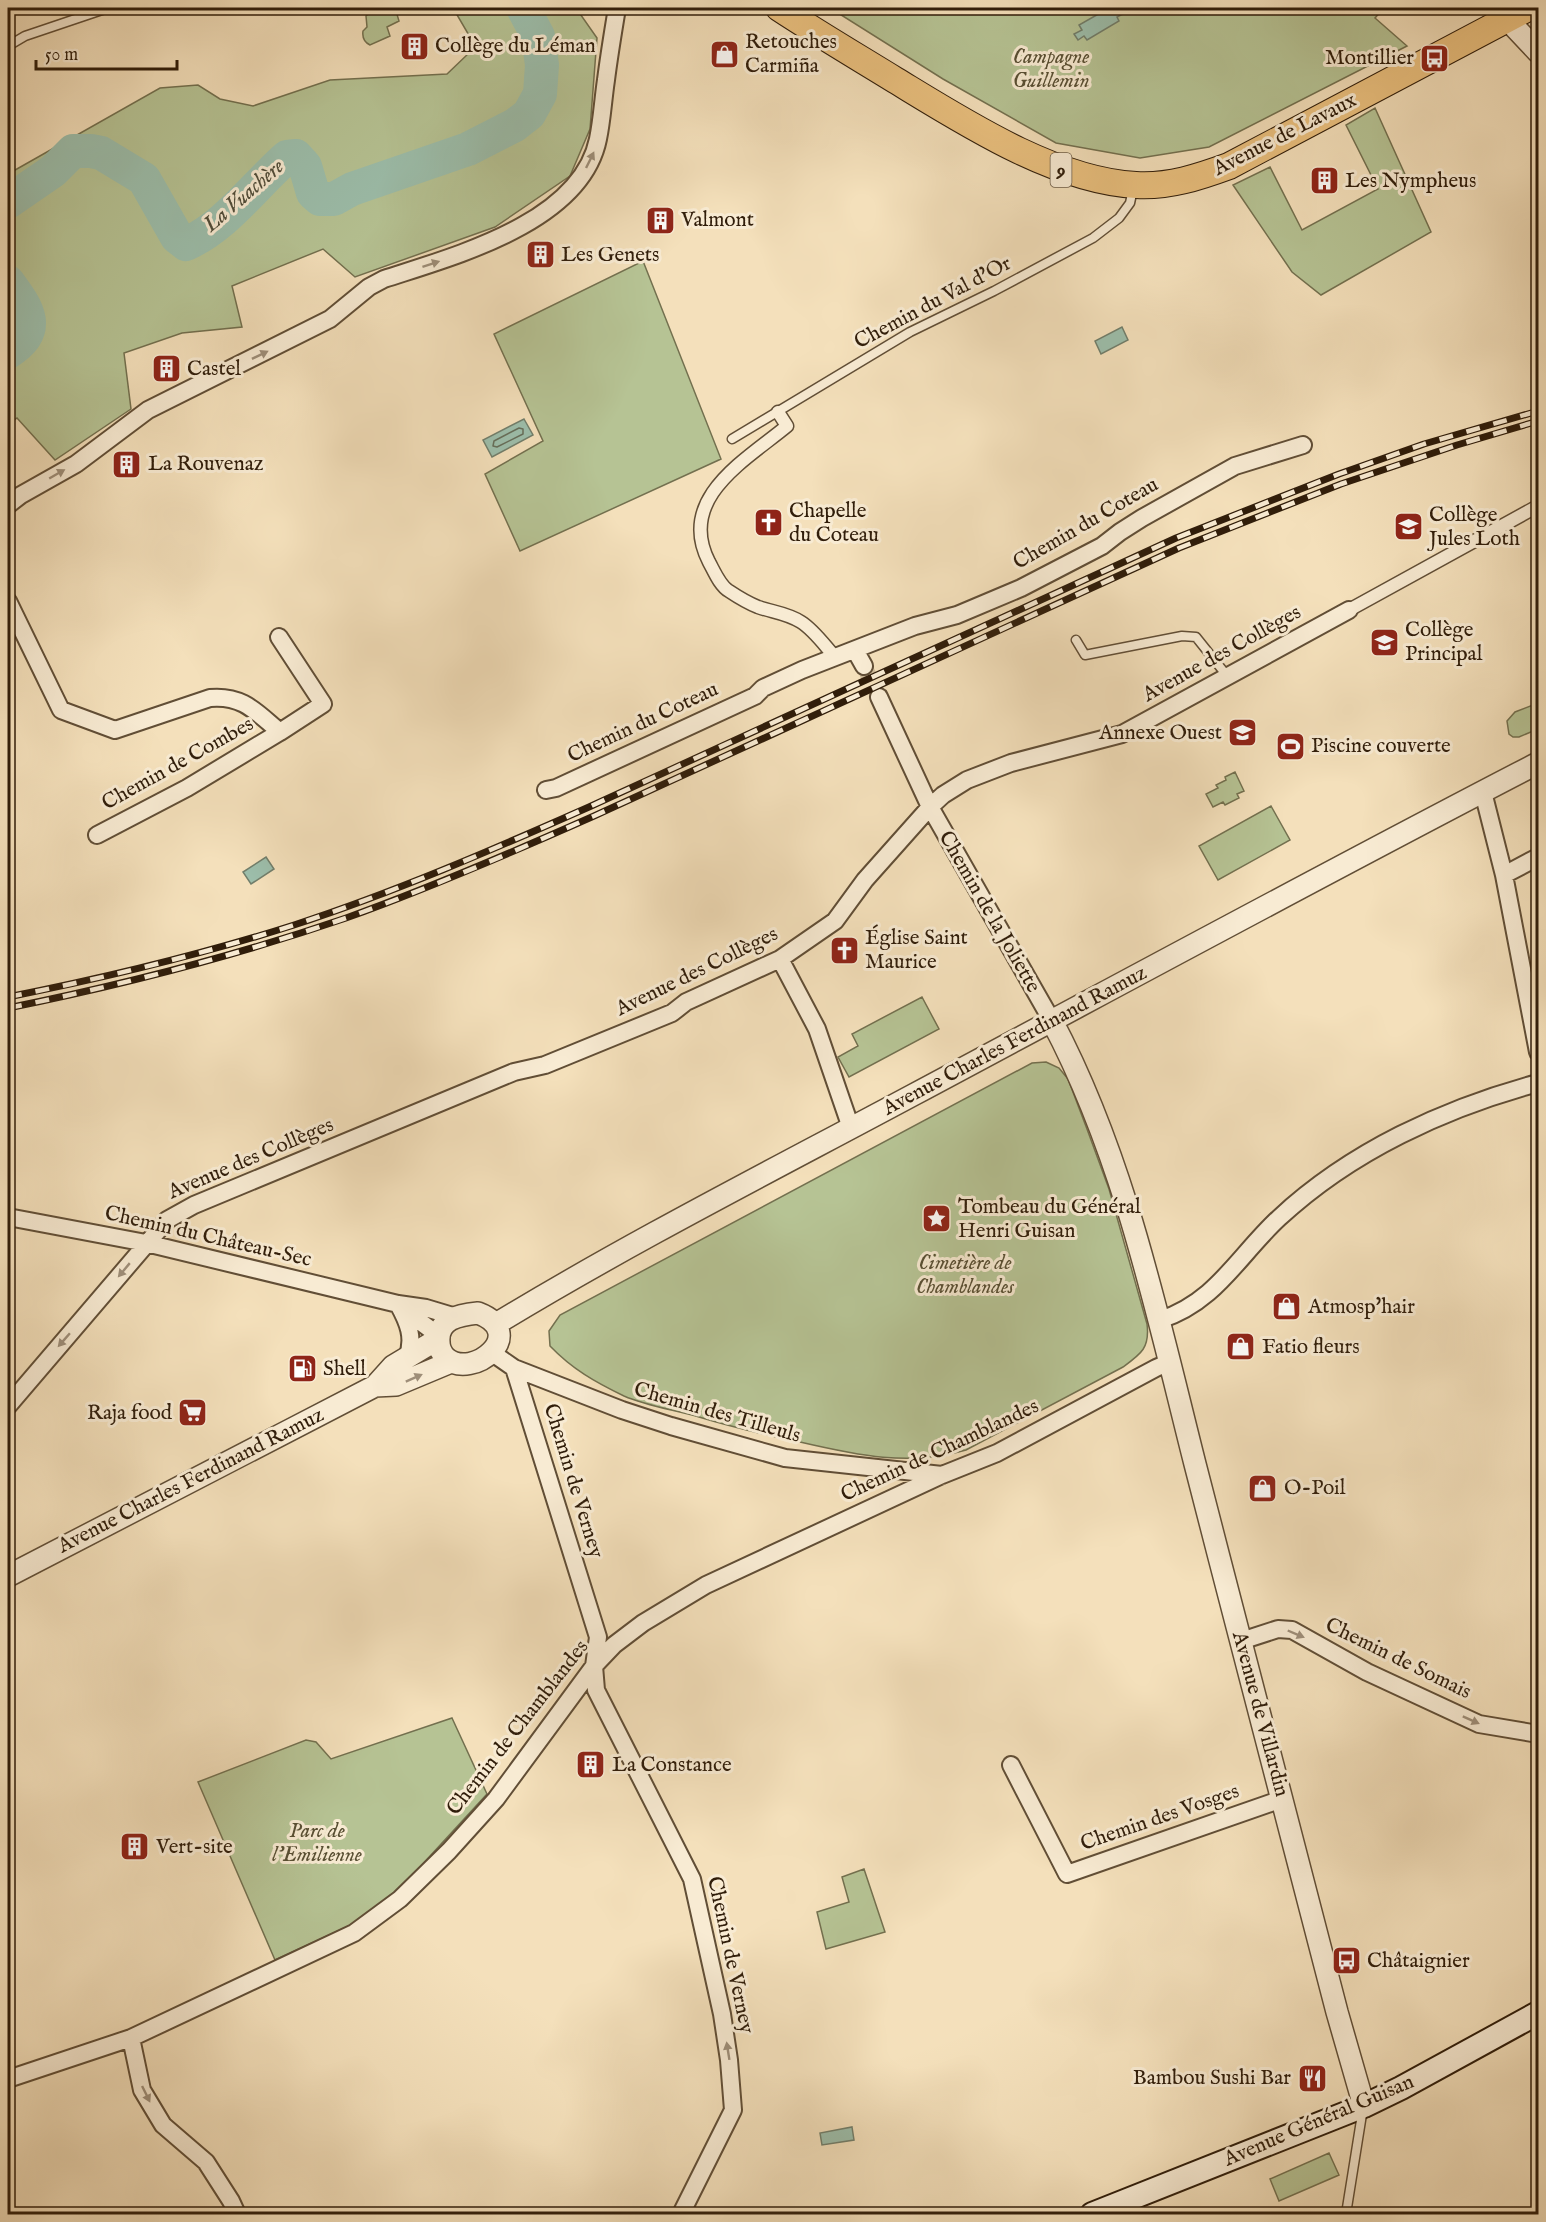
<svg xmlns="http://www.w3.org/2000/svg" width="1546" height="2222" font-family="'IM FELL English',serif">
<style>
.green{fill:#b6c394;stroke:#73704f;stroke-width:1.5}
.water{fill:#9cbeab;stroke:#717e6b;stroke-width:1.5}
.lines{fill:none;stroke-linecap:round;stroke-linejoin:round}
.shore{stroke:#666e5a;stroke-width:1.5}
.river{stroke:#9cbeab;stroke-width:34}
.minor-tunnel{stroke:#cdb998;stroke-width:16;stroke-dasharray:16 8;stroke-linecap:butt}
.service-casing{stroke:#614e36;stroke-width:11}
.pedestrian-casing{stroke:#614e36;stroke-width:15}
.minor-casing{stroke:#614e36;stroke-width:20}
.tertiary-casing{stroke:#614e36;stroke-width:24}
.secondary-casing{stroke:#301d0a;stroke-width:26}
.primary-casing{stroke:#301d0a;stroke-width:28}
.service{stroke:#f8ebd3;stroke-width:8}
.pedestrian{stroke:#f8ebd3;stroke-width:12}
.minor{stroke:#f8ebd3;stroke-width:16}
.tertiary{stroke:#f8ebd3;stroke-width:21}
.secondary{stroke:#f8ebd3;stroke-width:22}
.primary{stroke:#eac07e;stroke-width:26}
.rail-casing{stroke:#301d0a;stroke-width:7}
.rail{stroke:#f8ebd3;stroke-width:4.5;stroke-dasharray:14;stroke-linecap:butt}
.oneway{fill:#9e8e79}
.labels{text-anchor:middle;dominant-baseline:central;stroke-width:6;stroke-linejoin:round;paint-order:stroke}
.shield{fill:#f8ebd3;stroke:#6c5b46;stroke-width:1.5}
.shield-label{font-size:20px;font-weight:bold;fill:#301d0a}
.poi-label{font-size:21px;fill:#301d0a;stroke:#f8ebd3;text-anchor:start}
.park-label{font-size:21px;font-style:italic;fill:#584f33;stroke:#f8ebd3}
.street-label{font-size:21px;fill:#301d0a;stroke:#f8ebd3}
.water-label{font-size:22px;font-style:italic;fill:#504d3a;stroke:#f8ebd3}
</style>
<rect width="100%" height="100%" fill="#f4e0bb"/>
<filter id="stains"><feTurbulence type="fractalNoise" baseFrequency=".00333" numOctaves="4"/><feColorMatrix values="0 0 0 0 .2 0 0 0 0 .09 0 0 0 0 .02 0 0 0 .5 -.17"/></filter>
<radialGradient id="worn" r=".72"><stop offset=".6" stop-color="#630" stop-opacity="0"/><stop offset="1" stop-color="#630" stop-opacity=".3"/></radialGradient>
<path class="green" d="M385 8H392L396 11 399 21 387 27 390 36 370 45C364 42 362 38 363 31L367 27 366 16 370 12Z
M453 8H576L597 38 590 129 570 176 495 227 355 277 323 249 232 286 242 327 182 333 124 353 131 409 55 460 17 418 8 425V174L160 88 198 85 220 99 253 106 330 80 447 74 469 53 470 37Z
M830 8H1384L1375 18 1407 46 1209 147 1140 158 1056 143 943 79Z
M1375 108 1431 232 1321 295 1292 272 1233 185 1270 167 1302 230 1378 189 1346 125Z
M643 261 721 459 520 551 485 474 543 441 494 334Z
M1538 703V729L1519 737H1513L1509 734 1507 721 1515 712Z
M1235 772 1244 791 1237 794 1239 798 1225 805 1223 802 1213 807 1206 794 1218 788 1216 785 1226 780 1225 777Z
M1271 806 1290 840 1218 880 1199 846Z
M922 997 939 1029 849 1077 838 1057 858 1046 852 1034Z
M1046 1062 1059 1068 1068 1079 1087 1129 1109 1189 1147 1324C1150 1348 1141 1354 1123 1367L966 1450C910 1467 856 1455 800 1442 766 1435 732 1427 699 1417 675 1410 647 1406 624 1396 595 1382 572 1369 550 1346L549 1331 560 1315 1032 1063Z
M452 1718 487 1794 397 1892 353 1924 275 1960 198 1782 306 1740 316 1742 331 1759Z
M864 1869 885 1932 826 1949 817 1912 849 1902 842 1877Z
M1329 2153 1339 2175 1279 2201 1270 2179Z"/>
<path class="water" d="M1109 8 1112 10 1119 8 1123 14 1117 17 1119 21 1087 40 1084 36 1078 40 1074 34 1082 30 1079 25Z
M1122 327 1128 340 1101 354 1095 341Z
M524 419 533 435 492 457 483 440Z
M266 857 274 869 251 884 243 872Z
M852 2127 854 2140 822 2145 820 2133Z"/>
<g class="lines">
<path class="shore" d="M519 428 523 429V434L497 447 493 446 494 441Z"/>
<path class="river" d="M8 202 53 171 73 151H91L101 153 144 179 177 237 186 244C226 226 254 186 287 157L296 156 305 166 313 193 320 199H334L352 189 468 149 515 125 529 114 540 94 542 65 538 36 523 8
M8 282C28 309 43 330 8 352"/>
<path class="minor-tunnel" d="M864 666 879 697"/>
<defs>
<path id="service" d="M8 46 25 36 108 8
M732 439 910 332 994 291 1093 238 1119 218 1130 203 1133 189
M1076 640 1085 655 1182 636 1196 637 1228 677
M1346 2214 1363 2108"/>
<path id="pedestrian" d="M778 412 787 426C746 460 676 498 709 562 714 571 720 586 729 591 738 597 748 603 758 607 772 612 787 613 801 622 814 630 825 646 836 658
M1349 610 1538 506"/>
<path id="minor" d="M8 505 21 495 76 464 148 410 330 319 369 287 384 279C454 256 581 223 598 139 602 120 603 100 606 80 609 56 613 32 617 8
M8 601 61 710 115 730 210 698C243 695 256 712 280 732L323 704 279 637
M855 650 864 666
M879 697 930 807 1052 1021
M546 790 556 788 755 696 763 688 802 670 915 626 957 615 1021 588 1102 546 1120 532 1142 518 1235 466 1303 445
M1483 792 1504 875 1538 1052
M97 835 187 788 280 732
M1504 875 1538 857
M780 959 817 1029 851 1128
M8 1217 146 1243 398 1304 426 1308 456 1317
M398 1304C408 1322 415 1338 407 1358
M403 1309 438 1335
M1160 1320C1216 1302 1238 1256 1279 1218 1351 1151 1445 1108 1538 1083
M491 1352 514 1368 622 1410 671 1426 785 1458 942 1475
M514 1368 598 1637 594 1666 596 1690 692 1879 722 2014 729 2060 733 2110 681 2214
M8 1406 167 1220 194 1205 514 1072 545 1065 672 1013 686 1002 780 959 835 921 865 880 930 807 943 795 967 780 1011 763 1122 734 1349 610
M1241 1641 1278 1629 1292 1630 1367 1672 1479 1724 1538 1734
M1011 1765 1067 1874 1282 1799
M131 2038 142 2090 163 2125 206 2162 231 2201 237 2214
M8 2079 131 2038 354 1933 400 1899 449 1851 496 1799 594 1666 614 1645 643 1623 706 1585 942 1475 997 1453 1156 1368 1170 1362"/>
<path id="tertiary" d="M1507 19 1538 52
M1052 1021C1125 1159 1157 1314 1195 1464 1242 1647 1290 1830 1337 2012L1364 2106
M478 1313C530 1333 473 1381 446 1358 441 1353 439 1348 439 1342 437 1319 459 1315 478 1313Z
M496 1324C631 1242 773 1170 913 1095 1121 984 1329 871 1538 763
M375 1386 396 1385 451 1362
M8 1576 375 1386 393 1366 438 1339"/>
<path id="secondary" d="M1092 2214 1364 2106 1401 2088 1538 2013"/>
<path id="primary" d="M779 8C817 33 856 56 895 80 964 122 1055 181 1136 185 1169 187 1199 177 1229 166L1528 8"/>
</defs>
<use href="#service" class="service-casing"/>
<use href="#pedestrian" class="pedestrian-casing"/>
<use href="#minor" class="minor-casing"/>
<use href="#tertiary" class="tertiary-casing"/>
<use href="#secondary" class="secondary-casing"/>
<use href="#primary" class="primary-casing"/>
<use href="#service" class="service"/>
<use href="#pedestrian" class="pedestrian"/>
<use href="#minor" class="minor"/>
<use href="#tertiary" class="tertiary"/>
<use href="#secondary" class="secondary"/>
<use href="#primary" class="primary"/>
<defs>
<path id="rail" d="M8 997C104 978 200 955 294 925 395 892 492 850 589 807L1176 538 1339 474 1424 444 1538 411
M8 1008C122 985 235 956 346 918 430 888 513 852 594 816L1179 548 1341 484 1457 445 1538 421"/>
</defs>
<use href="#rail" class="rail-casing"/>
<use href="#rail" class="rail"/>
</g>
<defs><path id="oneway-solid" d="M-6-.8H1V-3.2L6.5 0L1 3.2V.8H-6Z" transform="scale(1.5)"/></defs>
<g class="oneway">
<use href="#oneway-solid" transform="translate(590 160) rotate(-64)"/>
<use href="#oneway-solid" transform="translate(431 264) rotate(-18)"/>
<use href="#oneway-solid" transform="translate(260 355) rotate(-26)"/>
<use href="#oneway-solid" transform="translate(57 474) rotate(-30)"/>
<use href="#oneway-solid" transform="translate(124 1270) rotate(130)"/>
<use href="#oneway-solid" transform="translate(64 1340) rotate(131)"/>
<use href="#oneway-solid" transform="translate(414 1378) rotate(-24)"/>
<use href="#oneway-solid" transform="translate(1296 1634) rotate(23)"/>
<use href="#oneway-solid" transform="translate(1471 1720) rotate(24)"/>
<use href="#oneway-solid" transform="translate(728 2051) rotate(-99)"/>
<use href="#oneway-solid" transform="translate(146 2094) rotate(64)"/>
</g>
<defs>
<symbol id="building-square" viewBox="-11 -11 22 22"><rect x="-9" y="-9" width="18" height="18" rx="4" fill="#8f2418" stroke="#f8ebd3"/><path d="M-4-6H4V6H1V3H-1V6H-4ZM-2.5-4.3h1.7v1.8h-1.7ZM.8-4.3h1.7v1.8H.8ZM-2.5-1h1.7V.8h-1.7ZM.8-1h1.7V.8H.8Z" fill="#fff"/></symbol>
<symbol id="shop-square" viewBox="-11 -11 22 22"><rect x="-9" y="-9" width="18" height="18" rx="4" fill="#8f2418" stroke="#f8ebd3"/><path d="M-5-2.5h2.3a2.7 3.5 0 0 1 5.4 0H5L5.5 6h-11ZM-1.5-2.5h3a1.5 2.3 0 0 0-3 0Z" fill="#fff"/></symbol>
<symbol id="bus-square" viewBox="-11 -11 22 22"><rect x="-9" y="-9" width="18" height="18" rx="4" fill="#8f2418" stroke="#f8ebd3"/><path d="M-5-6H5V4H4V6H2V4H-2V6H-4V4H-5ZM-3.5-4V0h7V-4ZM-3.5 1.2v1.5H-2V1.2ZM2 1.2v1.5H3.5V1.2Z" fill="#fff"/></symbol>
<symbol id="church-square" viewBox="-11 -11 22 22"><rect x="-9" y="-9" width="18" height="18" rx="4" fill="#8f2418" stroke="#f8ebd3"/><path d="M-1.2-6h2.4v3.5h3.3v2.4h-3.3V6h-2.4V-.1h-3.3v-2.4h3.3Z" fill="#fff"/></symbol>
<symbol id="school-square" viewBox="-11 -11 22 22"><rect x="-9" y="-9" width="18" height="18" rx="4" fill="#8f2418" stroke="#f8ebd3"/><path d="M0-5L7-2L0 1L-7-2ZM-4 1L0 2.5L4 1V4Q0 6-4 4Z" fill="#fff"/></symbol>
<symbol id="stadium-square" viewBox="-11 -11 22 22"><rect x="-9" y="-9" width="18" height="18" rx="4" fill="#8f2418" stroke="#f8ebd3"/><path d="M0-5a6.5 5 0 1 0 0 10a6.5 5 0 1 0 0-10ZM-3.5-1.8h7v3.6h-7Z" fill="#fff"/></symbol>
<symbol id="sight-square" viewBox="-11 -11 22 22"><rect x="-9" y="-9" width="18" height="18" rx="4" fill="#8f2418" stroke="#f8ebd3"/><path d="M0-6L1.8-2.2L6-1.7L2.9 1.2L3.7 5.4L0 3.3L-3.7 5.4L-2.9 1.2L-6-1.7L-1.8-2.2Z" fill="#fff"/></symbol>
<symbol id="fuel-square" viewBox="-11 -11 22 22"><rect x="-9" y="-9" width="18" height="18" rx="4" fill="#8f2418" stroke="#f8ebd3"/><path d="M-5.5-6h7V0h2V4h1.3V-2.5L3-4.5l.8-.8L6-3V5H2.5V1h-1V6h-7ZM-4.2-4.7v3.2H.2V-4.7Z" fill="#fff"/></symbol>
<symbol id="supermarket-square" viewBox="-11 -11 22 22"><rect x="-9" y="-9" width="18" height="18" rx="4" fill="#8f2418" stroke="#f8ebd3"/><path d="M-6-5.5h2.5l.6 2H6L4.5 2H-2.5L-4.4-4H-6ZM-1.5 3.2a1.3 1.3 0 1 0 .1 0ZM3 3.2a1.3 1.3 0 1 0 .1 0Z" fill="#fff"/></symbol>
<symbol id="restaurant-square" viewBox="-11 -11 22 22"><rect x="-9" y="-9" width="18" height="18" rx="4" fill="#8f2418" stroke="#f8ebd3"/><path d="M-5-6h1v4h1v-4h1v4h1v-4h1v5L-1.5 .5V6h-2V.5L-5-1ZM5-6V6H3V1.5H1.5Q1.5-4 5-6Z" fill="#fff"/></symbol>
</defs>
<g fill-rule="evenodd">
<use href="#building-square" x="398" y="30" width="33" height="33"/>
<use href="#shop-square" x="708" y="38" width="33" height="33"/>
<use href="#bus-square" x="1418" y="42" width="33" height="33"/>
<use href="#building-square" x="1308" y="164" width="33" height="33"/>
<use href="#building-square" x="644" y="204" width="33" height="33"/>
<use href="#building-square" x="524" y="238" width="33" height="33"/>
<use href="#building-square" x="150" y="352" width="33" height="33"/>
<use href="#building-square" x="110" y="448" width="33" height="33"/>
<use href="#church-square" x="752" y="506" width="33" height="33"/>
<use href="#school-square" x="1392" y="510" width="33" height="33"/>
<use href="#school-square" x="1368" y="626" width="33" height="33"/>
<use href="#school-square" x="1226" y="716" width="33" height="33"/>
<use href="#stadium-square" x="1274" y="730" width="33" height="33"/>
<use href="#church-square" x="828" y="934" width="33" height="33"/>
<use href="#sight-square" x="920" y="1202" width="33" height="33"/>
<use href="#shop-square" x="1270" y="1290" width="33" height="33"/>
<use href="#shop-square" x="1224" y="1330" width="33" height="33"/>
<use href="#fuel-square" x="286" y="1352" width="33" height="33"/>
<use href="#supermarket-square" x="176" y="1396" width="33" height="33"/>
<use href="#shop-square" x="1246" y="1472" width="33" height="33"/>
<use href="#building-square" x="574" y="1748" width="33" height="33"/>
<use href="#building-square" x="118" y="1830" width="33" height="33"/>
<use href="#bus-square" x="1330" y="1944" width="33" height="33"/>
<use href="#restaurant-square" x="1296" y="2062" width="33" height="33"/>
</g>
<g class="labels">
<rect class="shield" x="1050.5" y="153" width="21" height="34" rx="4.5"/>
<g class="shield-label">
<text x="1061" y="170">9</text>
</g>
<g class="poi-label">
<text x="745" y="42">Retouches<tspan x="745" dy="24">Carmiña</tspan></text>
<text x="435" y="46">Collège du Léman</text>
<text x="1414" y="58" text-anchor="end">Montillier</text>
<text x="1345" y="181">Les Nympheus</text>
<text x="681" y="220">Valmont</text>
<text x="561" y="255">Les Genets</text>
<text x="187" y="369">Castel</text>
<text x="148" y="464">La Rouvenaz</text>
<text x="789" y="511">Chapelle<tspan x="789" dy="24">du Coteau</tspan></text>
<text x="1429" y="515">Collège<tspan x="1429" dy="24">Jules Loth</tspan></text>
<text x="1405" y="630">Collège<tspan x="1405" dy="24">Principal</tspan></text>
<text x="1222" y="733" text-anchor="end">Annexe Ouest</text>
<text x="1311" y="746">Piscine couverte</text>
<text x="865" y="938">Église Saint<tspan x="865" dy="24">Maurice</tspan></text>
<text x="958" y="1207">Tombeau du Général<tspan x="958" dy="24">Henri Guisan</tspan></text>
<text x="1308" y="1307">Atmosp'hair</text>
<text x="1262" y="1347">Fatio fleurs</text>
<text x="323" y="1369">Shell</text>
<text x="172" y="1413" text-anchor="end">Raja food</text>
<text x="1284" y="1488">O-Poil</text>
<text x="612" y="1765">La Constance</text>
<text x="156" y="1847">Vert-site</text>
<text x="1367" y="1961">Châtaignier</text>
<text x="1291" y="2078" text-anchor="end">Bambou Sushi Bar</text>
</g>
<g class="park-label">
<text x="1051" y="57">Campagne<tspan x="1051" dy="24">Guillemin</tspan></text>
<text x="965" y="1263">Cimetière de<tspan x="965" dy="24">Chamblandes</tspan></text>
<text x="317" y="1831">Parc de<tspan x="317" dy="24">l’Emilienne</tspan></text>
</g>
<g class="street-label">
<text transform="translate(1285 135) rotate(-27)">Avenue de Lavaux</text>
<text transform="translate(933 303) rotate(-28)">Chemin du Val d'Or</text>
<text transform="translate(1086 524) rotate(-30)">Chemin du Coteau</text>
<text transform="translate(1222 654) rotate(-29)">Avenue des Collèges</text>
<text transform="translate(643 723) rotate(-25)">Chemin du Coteau</text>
<text transform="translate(178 764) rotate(-29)">Chemin de Combes</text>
<text transform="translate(989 912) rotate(60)">Chemin de la Joliette</text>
<text transform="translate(697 972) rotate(-26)">Avenue des Collèges</text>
<text transform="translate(1015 1041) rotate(-28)">Avenue Charles Ferdinand Ramuz</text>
<text transform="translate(251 1159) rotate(-23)">Avenue des Collèges</text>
<text transform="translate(208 1237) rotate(13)">Chemin du Château-Sec</text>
<text transform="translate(717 1413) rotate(16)">Chemin des Tilleuls</text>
<text transform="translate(940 1451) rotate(-25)">Chemin de Chamblandes</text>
<text transform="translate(191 1481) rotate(-27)">Avenue Charles Ferdinand Ramuz</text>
<text transform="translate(573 1481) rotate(73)">Chemin de Verney</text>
<text transform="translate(1398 1659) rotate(26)">Chemin de Somais</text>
<text transform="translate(1260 1714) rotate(75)">Avenue de Villardin</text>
<text transform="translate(518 1728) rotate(-52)">Chemin de Chamblandes</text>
<text transform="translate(1160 1818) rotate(-19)">Chemin des Vosges</text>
<text transform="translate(730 1955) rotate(78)">Chemin de Verney</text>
<text transform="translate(1319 2121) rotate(-23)">Avenue Général Guisan</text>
</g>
<g class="water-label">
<text transform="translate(244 196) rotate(-41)">La Vuachère</text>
</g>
</g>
<rect width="1546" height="2222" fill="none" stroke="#f4e0bb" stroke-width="30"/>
<rect x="9" y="9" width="1528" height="2204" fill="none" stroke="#301d0a" stroke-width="3"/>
<rect x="15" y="15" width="1516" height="2192" fill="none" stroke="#301d0a" stroke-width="1.5"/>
<path d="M36 60v9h141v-9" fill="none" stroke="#301d0a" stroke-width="3"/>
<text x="45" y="60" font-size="18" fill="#301d0a" stroke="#f8ebd3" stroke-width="4.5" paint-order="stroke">50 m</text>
<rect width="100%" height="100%" filter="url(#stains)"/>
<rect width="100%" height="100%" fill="url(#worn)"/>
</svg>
